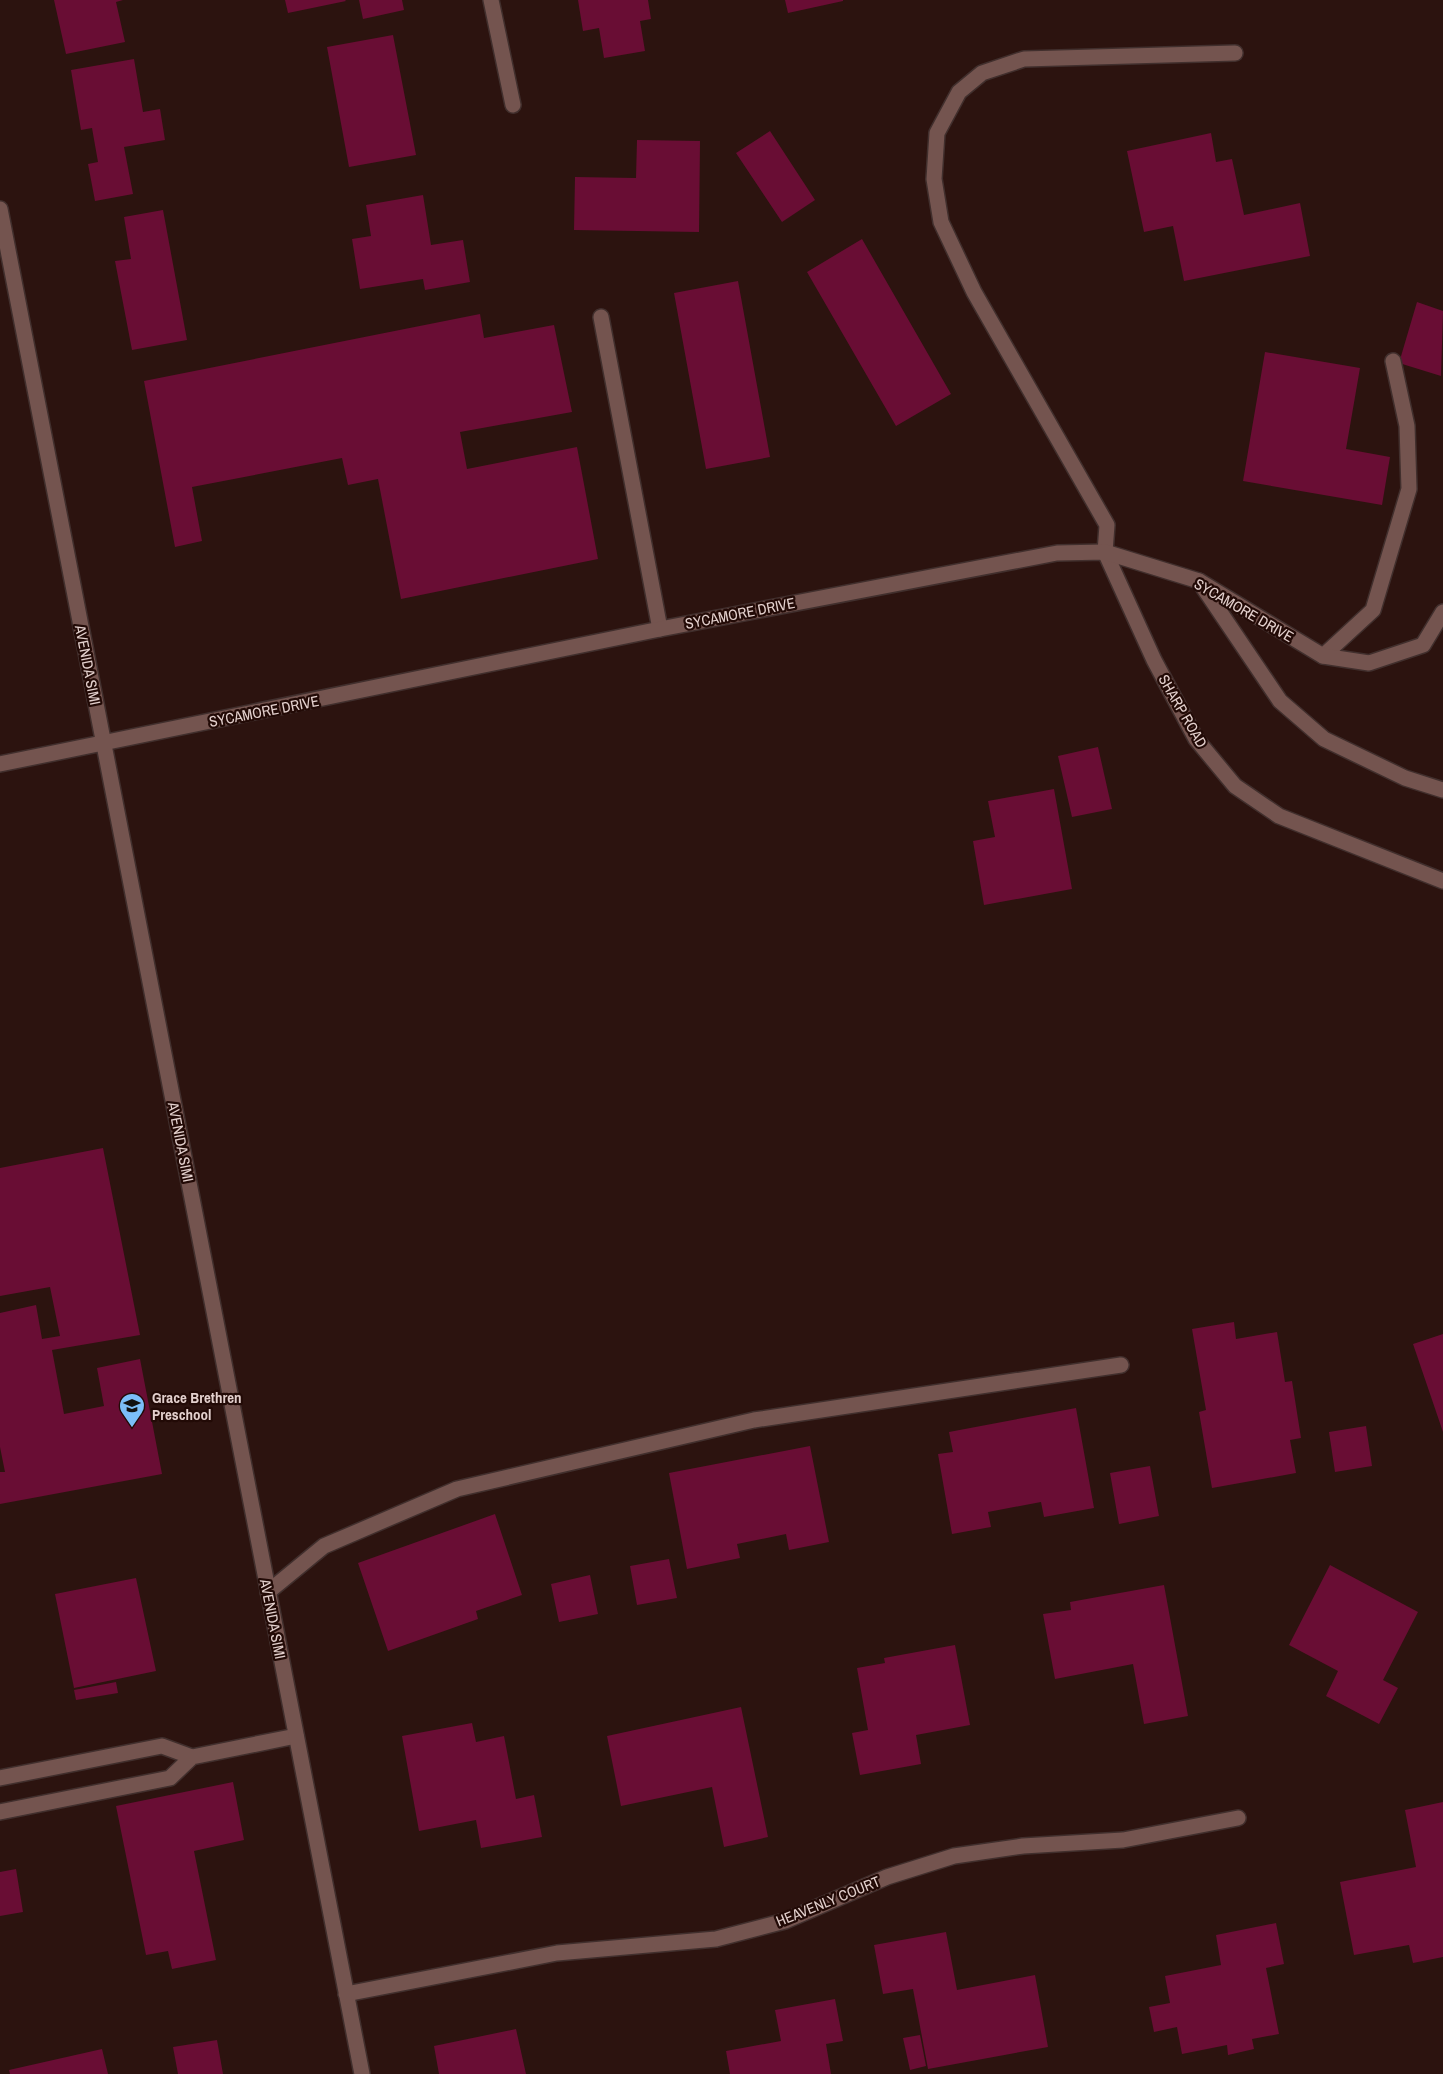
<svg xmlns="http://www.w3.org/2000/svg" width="1443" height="2074" font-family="'Archivo Narrow',sans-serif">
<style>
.building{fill:#690d34}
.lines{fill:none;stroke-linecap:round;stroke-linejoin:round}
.lane-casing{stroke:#412f2d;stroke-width:18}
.street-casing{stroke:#412f2d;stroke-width:18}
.lane{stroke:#74544f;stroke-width:15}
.street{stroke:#74544f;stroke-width:15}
.labels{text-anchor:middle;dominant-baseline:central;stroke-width:4.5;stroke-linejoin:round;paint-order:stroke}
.street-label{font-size:15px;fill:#e3d0cd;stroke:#220a06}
.poi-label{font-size:15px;font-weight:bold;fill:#e3d0cd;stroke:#220a06;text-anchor:start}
</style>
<rect width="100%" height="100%" fill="#2c130f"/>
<path class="building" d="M54 0H123L116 2 125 42 66 54Z
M285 0H345L346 1 288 13Z
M359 0H402L404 10 363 19Z
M578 0H648L651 19 640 21 645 51 604 58 599 28 583 31Z
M785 0H843V1L788 13Z
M393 35 416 155 349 167 327 47Z
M134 59 143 112 160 109 165 140 124 147 133 194 95 201 88 164 98 162 92 128 81 130 71 70Z
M770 131 815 200 782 222 736 153Z
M1211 133 1216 162 1232 159 1244 215 1300 203 1310 256 1184 281 1173 226 1144 232 1127 151Z
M637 140 700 141 699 232 574 230 575 177 636 178Z
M423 195 431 245 463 240 470 282 425 290 423 279 360 289 352 239 371 236 366 205Z
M163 210 187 340 132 350 115 261 131 259 124 217Z
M862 239 951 394 896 426 807 272Z
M738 281 770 457 706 469 674 293Z
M1417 302 1443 311 1441 376 1399 363Z
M480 314 484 338 554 325 572 412 460 432 467 469 577 447 598 559 401 599 378 479 348 485 342 458 192 487 202 541 175 547 144 381Z
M1265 352 1360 368 1346 449 1390 457 1382 505 1243 481Z
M1098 747 1112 809 1072 817 1058 756Z
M1054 789 1072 889 984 905 973 841 995 837 988 801Z
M103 1148 140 1335 52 1350 64 1414 104 1406 97 1368 140 1359 162 1474 0 1504V1472H5L0 1447V1313L36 1305 42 1339 60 1336 50 1287 0 1296V1168Z
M1234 1322 1236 1339 1277 1332 1285 1382 1292 1381 1301 1438 1290 1440 1296 1473 1212 1488 1199 1412 1206 1410 1192 1329Z
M1443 1334V1432L1413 1344Z
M1076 1408 1094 1508 1044 1517 1041 1502 988 1512 991 1527 952 1534 938 1454 953 1452 949 1432Z
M1366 1426 1372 1466 1335 1472 1329 1432Z
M810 1446 829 1542 789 1550 786 1534 737 1544 740 1558 687 1569 669 1473Z
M1150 1466 1159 1516 1119 1524 1110 1473Z
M495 1514 522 1595 476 1611 478 1619 388 1651 358 1563Z
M669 1559 677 1598 637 1605 630 1566Z
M1330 1565 1418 1612 1383 1680 1398 1688 1379 1724 1326 1696 1338 1671 1289 1645Z
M590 1575 598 1614 559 1622 551 1584Z
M136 1578 156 1671 74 1688 55 1594Z
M1164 1585 1188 1716 1144 1724 1133 1664 1055 1679 1043 1614 1071 1610 1070 1602Z
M955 1645 970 1725 916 1735 921 1764 860 1775 852 1733 868 1730 857 1668 885 1663 884 1658Z
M116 1682 118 1693 76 1700 74 1690Z
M741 1707 768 1837 724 1847 712 1787 621 1806 607 1736Z
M472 1723 476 1742 504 1736 516 1799 534 1795 542 1837 481 1848 476 1820 419 1831 402 1736Z
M233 1782 244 1840 194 1851 216 1960 172 1969 168 1951 146 1955 116 1806Z
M1443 1802V1957L1413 1963 1409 1945 1354 1955 1340 1882 1416 1867 1405 1810Z
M16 1869 23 1912 0 1916V1872Z
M1276 1923 1284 1964 1266 1968 1279 2034 1252 2039 1254 2049 1228 2055 1227 2045 1182 2054 1177 2027 1154 2032 1149 2007 1170 2003 1165 1976 1221 1965 1216 1935Z
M946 1932 957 1990 1035 1975 1048 2047 928 2069 913 1989 883 1994 874 1945Z
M835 1999 843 2041 826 2044 831 2074H730L726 2051 781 2041 775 2010Z
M516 2029 526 2074H439L434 2046Z
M920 2035 926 2066 910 2070 903 2038Z
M217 2040 223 2074H178L173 2047Z
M102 2049 108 2074H10L9 2070Z"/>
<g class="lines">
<defs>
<path id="lane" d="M1235 53 1024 59 982 73 959 92 937 133 934 179 941 222 974 292 1107 525 1105 552 1154 660 1196 739 1235 786 1279 816 1443 881
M601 317 660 629
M1199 581 1280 701 1324 739 1405 778 1443 790
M1323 656 1373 610 1409 489 1407 426 1393 361
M268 1592 324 1546 457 1489 754 1420 1121 1365
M0 1778 162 1746 192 1757
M0 1812 170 1778 192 1757 296 1736"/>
<path id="street" d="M491 0 513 105
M0 209 362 2074
M0 764 660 629 1057 553 1105 552 1199 581 1323 656 1369 663 1423 645 1443 612
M346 1994 557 1953 716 1939 785 1921 887 1877 954 1856 1023 1846 1123 1840 1238 1818"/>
</defs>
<use href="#lane" class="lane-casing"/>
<use href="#street" class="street-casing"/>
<use href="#lane" class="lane"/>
<use href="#street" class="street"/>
</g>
<defs>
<symbol id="school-pin" viewBox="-11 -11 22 30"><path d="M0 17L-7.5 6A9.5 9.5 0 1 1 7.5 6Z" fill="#7bbef8" stroke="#220a06"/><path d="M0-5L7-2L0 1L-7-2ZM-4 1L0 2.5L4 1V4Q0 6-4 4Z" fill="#111"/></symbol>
</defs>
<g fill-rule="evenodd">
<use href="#school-pin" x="117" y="1391" width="30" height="40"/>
</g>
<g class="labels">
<g class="street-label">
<text transform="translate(1244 610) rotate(30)">SYCAMORE DRIVE</text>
<text transform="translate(740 613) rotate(-11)">SYCAMORE DRIVE</text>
<text transform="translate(88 665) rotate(79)">AVENIDA SIMI</text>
<text transform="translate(264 711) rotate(-11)">SYCAMORE DRIVE</text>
<text transform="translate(1183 711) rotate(60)">SHARP ROAD</text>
<text transform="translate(181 1142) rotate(79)">AVENIDA SIMI</text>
<text transform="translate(273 1619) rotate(79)">AVENIDA SIMI</text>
<text transform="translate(828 1901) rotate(-22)">HEAVENLY COURT</text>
</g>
<g class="poi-label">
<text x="152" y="1397">Grace Brethren<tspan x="152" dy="17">Preschool</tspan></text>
</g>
</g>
</svg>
